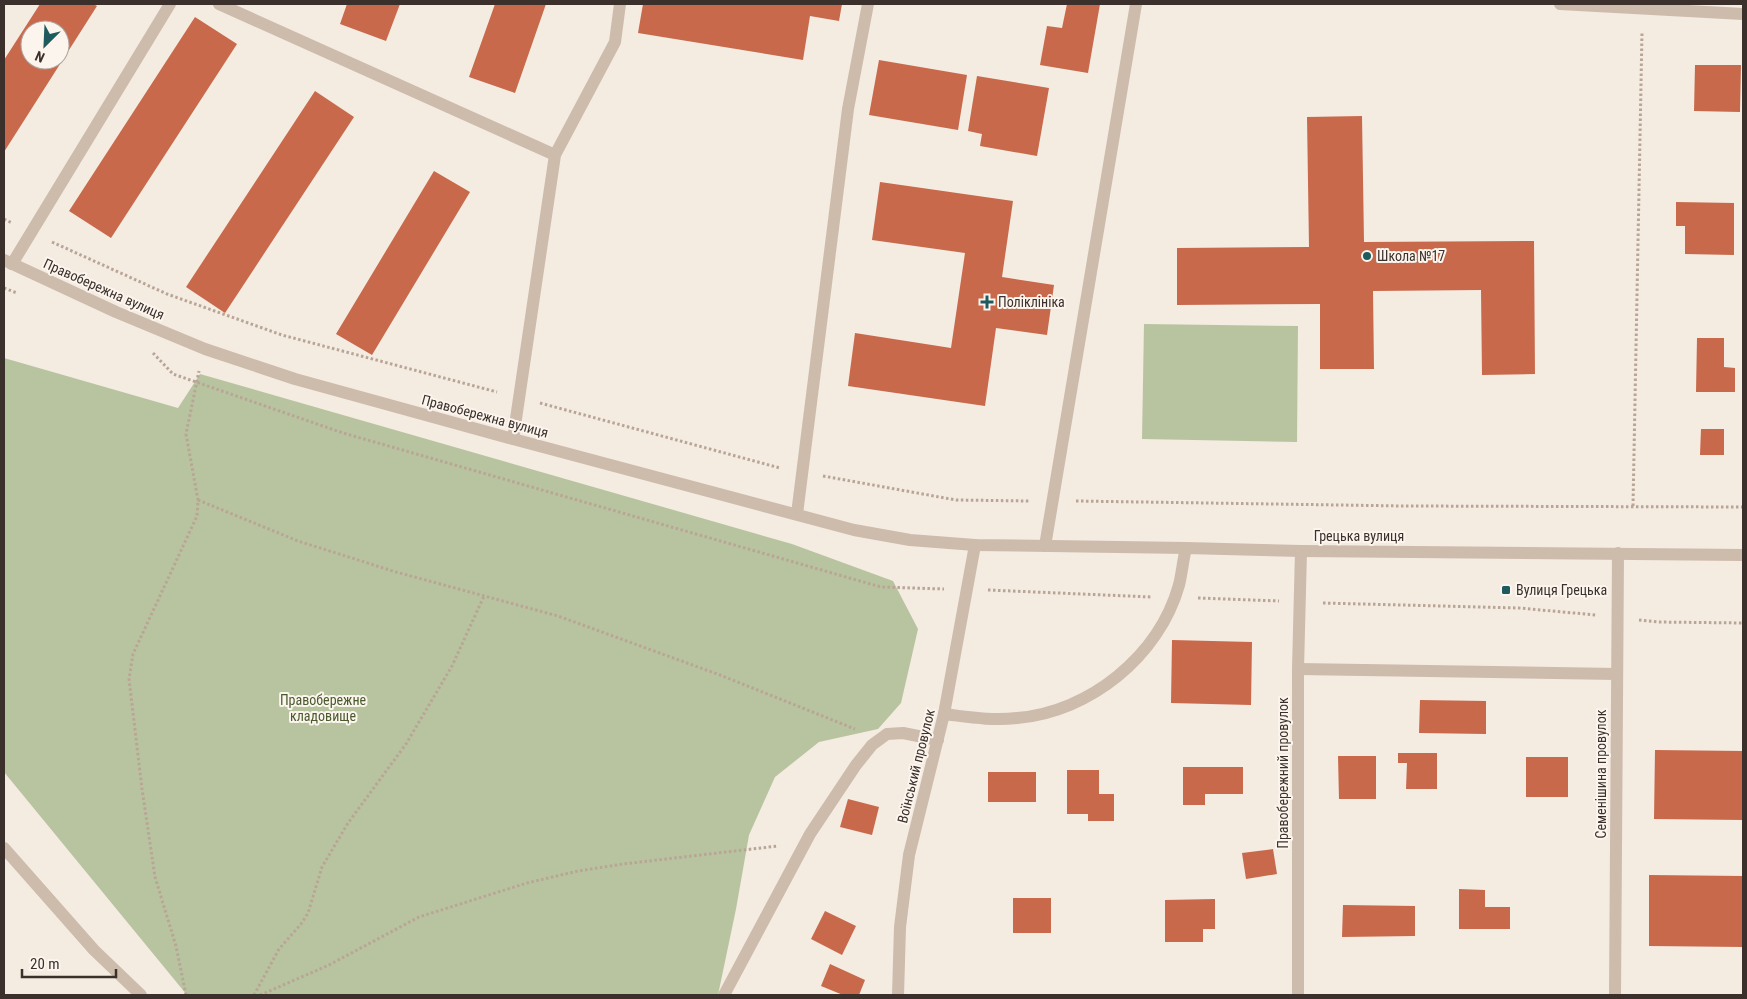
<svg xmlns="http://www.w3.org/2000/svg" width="1747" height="999" font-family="'Roboto Condensed',sans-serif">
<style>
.green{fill:#b8c4a0}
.building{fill:#c8694b;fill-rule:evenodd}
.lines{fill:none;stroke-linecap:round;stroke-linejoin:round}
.path{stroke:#b9a596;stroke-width:3;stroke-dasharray:2.5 2.5;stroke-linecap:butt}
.service{stroke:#cdbbac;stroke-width:12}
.minor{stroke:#cdbbac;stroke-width:12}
.tertiary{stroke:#cdbbac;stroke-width:12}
.poi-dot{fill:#1f5a5e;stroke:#fbf5ee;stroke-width:2}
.labels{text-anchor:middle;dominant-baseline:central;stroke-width:4;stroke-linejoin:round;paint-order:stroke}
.poi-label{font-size:14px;fill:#3b302b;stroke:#fbf5ee;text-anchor:start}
.street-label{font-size:14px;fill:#3b302b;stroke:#fbf5ee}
.park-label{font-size:14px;fill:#4a5a2e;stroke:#fbf5ee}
</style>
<rect width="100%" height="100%" fill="#f4ebe1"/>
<path class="green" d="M1144 324 1298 326 1297 442 1142 439Z
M4 358 178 408 200 374 792 544 893 581 918 629 901 703 878 729 819 742 775 777 749 835 736 909 718 995H187L4 772Z"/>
<path class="building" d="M40 4H93L97 6 4 152V60ZM30 30H60V60H30Z
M347 4H400L386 41 340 24Z
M495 4H546L515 93 469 77Z
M643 4H842L839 21 810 16 803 60 638 33Z
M1067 4H1100L1088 73 1040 65 1047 26 1062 28Z
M195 17 237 44 111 238 69 211Z
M879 60 967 75 958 130 869 115Z
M1695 65H1741L1740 112 1694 111Z
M977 76 1049 88 1037 156 980 146 982 134 968 131Z
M315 91 354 117 225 313 186 287Z
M1362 116 1364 242 1534 241 1535 374 1482 375 1481 290 1373 291 1374 369H1320V304L1177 305V248L1309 247 1307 117Z
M434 171 470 192 372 355 336 334Z
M880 182 1013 201 1002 277 1054 285 1047 335 996 328 985 406 848 386 855 333 951 348 965 253 872 240Z
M1676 202 1734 203V255L1685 254V226H1676Z
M1697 338H1724V367L1735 368V392H1696Z
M1701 429H1724V455H1700Z
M1172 640 1252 642 1251 705 1171 703Z
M1420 700 1486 701V734L1419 733Z
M1655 750 1743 751V820L1654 819Z
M1398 753H1437V789H1406L1407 763H1398Z
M1338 756H1376V799H1339Z
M1526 757H1568V797H1526Z
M1183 767H1243V794H1205V805H1183Z
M1067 770H1099V794H1114V821H1088V814H1067Z
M988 772H1036V802H988Z
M848 799 879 807 872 835 840 827Z
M1273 849 1277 874 1246 879 1242 853Z
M1649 875 1743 876V947L1649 946Z
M1459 889 1485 890V907H1510V929H1459Z
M1013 898H1051V933H1013Z
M1215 899V929H1203V942H1165V900Z
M1343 905 1415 906V936L1342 937Z
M825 911 856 926 842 955 811 939Z
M830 964 865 980 859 995H843L821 986Z"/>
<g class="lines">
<path class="path" d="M4 219 12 223
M52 242 167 294 282 335 497 392
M4 288 17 293
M153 353 173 374 343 433 881 587 944 589
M540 403 780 468
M823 476 956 500 1029 501
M198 500 298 541 396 572 558 616 720 675 855 729
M1076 501 1404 506 1743 507
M1633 506 1642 32
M988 590 1151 597
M1198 598 1279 601
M1323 603 1519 608 1596 615
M1639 620 1658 622 1743 623
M186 995 176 946 155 877 142 789 129 679 133 654 197 516 198 500 186 434 199 371
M254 995 279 949 301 924 308 913 322 867 348 823 406 744 452 666 484 596
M260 995 327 966 419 917 527 883 578 871 623 864 778 846"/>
<path class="service" d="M219 4 555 155
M12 264 170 4
M513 439 555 155 615 42 620 4
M797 514 848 109 868 4
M1298 669 1617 674
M944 714C969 717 992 721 1017 718 1090 712 1159 656 1179 585 1182 573 1183 560 1186 548
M4 848 94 950 141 995
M724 995 810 834 856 765 872 745 887 734 903 733 938 740"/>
<path class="minor" d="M1560 4 1743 14
M1045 546 1136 4
M898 995 900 927 909 855 944 714 975 545
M1298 995V669L1301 551
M1615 995 1618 553"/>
<path class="tertiary" d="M4 260 116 312 205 349 295 379 513 439 854 530 910 540 975 545 1186 548 1301 551 1743 555"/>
</g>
<g class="poi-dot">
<circle cx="1367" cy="256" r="5"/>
<path d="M984.5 294.5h5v5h5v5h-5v5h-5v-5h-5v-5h5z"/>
<rect x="1501" y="585" width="10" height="10" rx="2.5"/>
</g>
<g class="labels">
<g class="poi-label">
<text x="1377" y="256">Школа №17</text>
<text x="998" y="302">Поліклініка</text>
<text x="1516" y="590">Вулиця Грецька</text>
</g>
<g class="street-label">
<text transform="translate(104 289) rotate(24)">Правобережна вулиця</text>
<text transform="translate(485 416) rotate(15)">Правобережна вулиця</text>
<text x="1359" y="536">Грецька вулиця</text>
<text transform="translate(916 766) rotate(-76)">Воїнський провулок</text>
<text transform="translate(1283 773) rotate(-90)">Правобережний провулок</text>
<text transform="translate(1601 774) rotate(-90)">Семенішина провулок</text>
</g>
<g class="park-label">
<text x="323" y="700">Правобережне<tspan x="323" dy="16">кладовище</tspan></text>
</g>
</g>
<rect width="1747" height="999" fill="none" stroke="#3b302b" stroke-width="10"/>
<g transform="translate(45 45) rotate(204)"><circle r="24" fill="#fbf5ee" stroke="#aea6a0"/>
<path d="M0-4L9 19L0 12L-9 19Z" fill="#1f5a5e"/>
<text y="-8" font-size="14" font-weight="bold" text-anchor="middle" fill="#3b302b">N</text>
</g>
<path d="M22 969v8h94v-8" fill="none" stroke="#3b302b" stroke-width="2.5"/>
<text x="30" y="969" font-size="15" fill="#3b302b" stroke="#fbf5ee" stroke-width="4" paint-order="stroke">20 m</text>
</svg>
